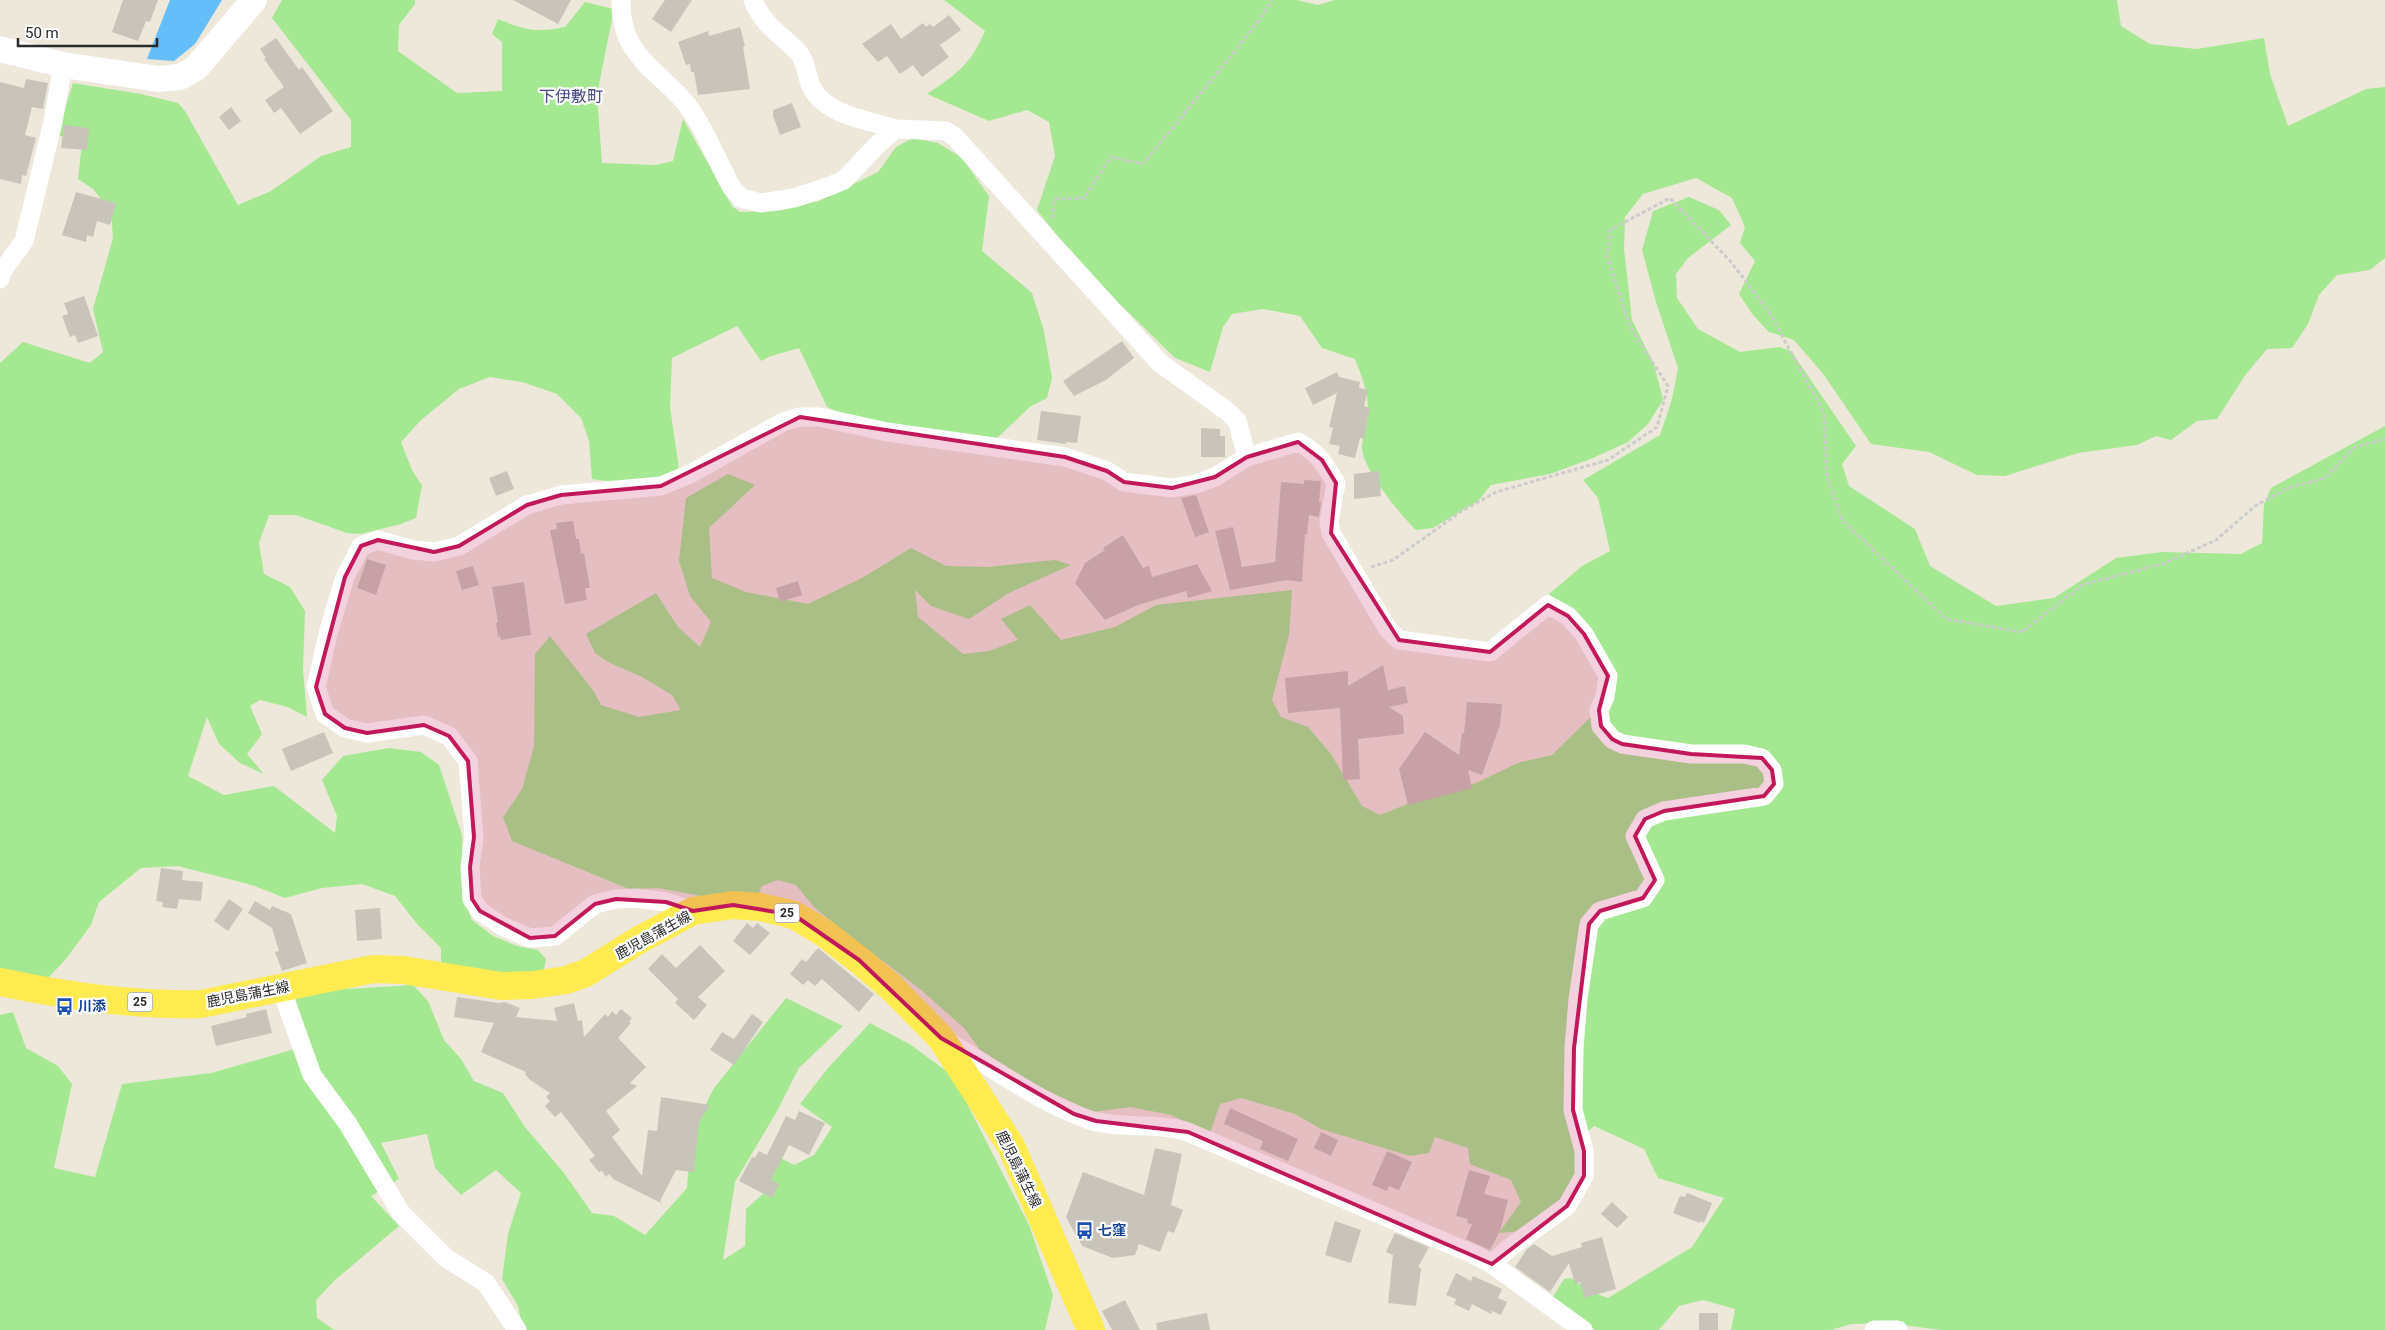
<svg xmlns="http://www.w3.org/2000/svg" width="2385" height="1330" font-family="Roboto,'Noto Sans JP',sans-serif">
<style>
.green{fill:#a4e991}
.water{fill:#63bef9}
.building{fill:#c9c4ba}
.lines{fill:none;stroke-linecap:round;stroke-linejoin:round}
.path{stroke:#ccc;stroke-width:3;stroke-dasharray:4 2.5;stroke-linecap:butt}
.street{stroke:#fff;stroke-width:19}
.secondary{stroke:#fff;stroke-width:26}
.primary{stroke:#fdeb4f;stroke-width:28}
.marked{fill:#c2185b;fill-opacity:0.2;stroke:#c2185b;stroke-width:4;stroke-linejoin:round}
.labels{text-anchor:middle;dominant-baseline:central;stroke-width:4.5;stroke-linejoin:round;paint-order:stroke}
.shield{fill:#fff;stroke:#6a6a6a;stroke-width:1}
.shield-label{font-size:12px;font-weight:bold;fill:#2a2a2a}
.street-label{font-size:14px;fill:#2a2a2a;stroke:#fff}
.transit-label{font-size:14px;font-weight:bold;fill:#164399;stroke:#fff;text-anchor:start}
.quarter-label{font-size:16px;fill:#46497f;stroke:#fff}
</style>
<rect width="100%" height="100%" fill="#ede8da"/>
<path class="green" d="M282 0H415V4L399 25 398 51 457 93 502 91V42L492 34 498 19C525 30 536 33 565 27L585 2 614 9 597 95 602 163 656 165 673 161 683 119 732 206 740 212 778 211 819 201 878 172 896 147 913 138 938 143 962 158 989 196 982 251 1032 293 1044 331 1052 378 1047 398 1031 406 997 438 863 423 827 407 799 348 771 356 761 361 737 326 672 358 670 407 679 469C655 489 620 483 592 479L589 441 581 418 557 394 522 382 490 377 459 389 421 420 401 442 412 470 422 486 416 518 401 524 361 534 347 533 296 515H269L259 543 264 574 290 587 305 611 303 669 307 717 288 707 260 700 250 706 262 734 247 754 264 774 240 763 219 744 207 717 188 776 224 795 274 786 335 833 337 816 322 780 343 756 389 748 421 752 439 765 462 835V896L472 920 493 936 517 946 538 950 546 959 543 974 517 977 441 966V948L418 925 395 896 362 884 322 888 285 898 252 885 178 866 141 868 99 902 91 925 66 959 45 981 0 970V363L23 342 90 363 103 352 93 309 113 238 111 212 93 189 78 179 82 143 57 135 73 83 141 94 178 103 185 111 238 205 271 191 321 156 351 147V120L272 18Z
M944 0H1297L1318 5 1335 0H2117L2121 26 2150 44 2197 49 2264 38 2270 74 2288 126 2366 89 2385 87V258L2370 270 2337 275 2319 295 2308 324 2292 348 2267 349 2246 374 2217 419 2197 421 2171 440 2156 436 2137 445 2078 453 2005 476 1977 475 1929 452 1871 444 1824 375 1794 340 1769 332 1753 315 1739 294 1755 261 1740 243 1745 227 1732 198 1696 178 1643 194 1625 217 1624 249 1632 320 1654 364 1663 400 1648 424 1628 442 1593 458 1550 474 1491 485 1478 501 1433 528 1416 530C1402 517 1362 468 1362 448 1362 440 1366 430 1367 422 1371 400 1363 379 1355 359L1322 348 1300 316 1263 309 1232 314 1223 327 1210 372 1175 358 1082 267 1037 210 1055 156 1049 122 1027 110 989 121 927 94C957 74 971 64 985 31Z
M1689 197 1719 210 1731 225 1688 258 1676 274 1677 298 1698 329 1740 352 1779 347 1791 351 1856 446 1842 464 1849 486 1915 529 1930 566 1996 606 2054 598 2116 558 2162 552 2241 554 2262 543 2264 504 2271 488 2385 426V1330H1941L1887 1323 1852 1324 1831 1330H1731L1735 1309 1703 1300 1679 1306 1659 1330H1595L1550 1301 1564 1279 1571 1278 1589 1291 1608 1298 1692 1247 1724 1198 1658 1178 1644 1149 1594 1126 1577 1142 1581 1173 1564 1204 1524 1231 1499 1233 1521 1202 1511 1180 1470 1164 1468 1148 1435 1137 1429 1153 1410 1156 1321 1129 1295 1114 1241 1098 1220 1104 1210 1133 1171 1115 1131 1107 1093 1112 1033 1084 986 1058 964 1028 921 990 837 926 814 907 796 885 778 880 762 886 757 897H707L658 888 629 889 512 841 503 817 522 789 534 746 535 654 550 636 593 690 601 705 639 717 681 710 672 695 642 677 608 662 595 653 586 634 656 593 678 627 700 647 711 622 690 596 679 561 686 498 728 474 755 485 709 528 712 578 746 592 808 604 862 578 911 548 946 566 988 567 1055 560 1071 565 1009 593 969 619 931 606 915 590 918 617 963 654 989 651 1018 640 1001 619 1030 605 1061 640 1115 627 1156 605 1292 590 1289 635 1272 700 1281 717 1308 727 1331 754 1362 806 1380 815 1425 797 1476 783 1518 763 1552 755 1611 697 1591 653 1549 594 1582 566 1610 551 1598 498 1583 480 1660 435 1672 399 1678 368 1656 302 1642 250 1653 211Z
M413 985 428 1001 444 1040 461 1059 474 1081 503 1093 525 1127 564 1173 592 1213 614 1216 645 1235 687 1188 691 1133 714 1088 786 998 843 1026 799 1068 776 1113 735 1182 723 1260 745 1246 746 1209 763 1194 779 1157 794 1165 814 1155 832 1127 800 1104 828 1068 870 1023 911 1045 953 1076 1029 1225 1053 1295 1045 1330H523L518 1306 502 1279 508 1234 521 1193 496 1170 461 1195 435 1168 427 1134 381 1143 399 1179 371 1196 399 1226 335 1280 316 1300 317 1318 334 1330H0V1015L13 1012 26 1048 58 1066 72 1084 54 1168 95 1177 122 1084 211 1073 295 1049V1003L298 992Z"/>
<path class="water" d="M170 0H222L195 44 174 61 147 59Z"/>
<path class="building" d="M123 0H158L150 22 146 21 138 41 112 32Z
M513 0H571L558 24Z
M665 0H692L671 32 652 19Z
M949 15 961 30 940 45 949 57 922 77 913 65 900 74 887 56 878 62 862 44 891 24 901 39 923 23 926 27 930 24 933 27Z
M740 27 745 46 743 47 750 89 698 95 694 72H691L690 64 686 65 678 42 708 31 709 36Z
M276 38 299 70 302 67 333 111 300 134 281 108 274 113 265 100 284 87 264 59 266 58 260 49Z
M26 79 48 83 43 109 32 107 25 135 36 138 26 176 22 175 21 184 0 179V82L24 88Z
M792 103 801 127 780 135 773 116V110Z
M231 107 241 121 229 130 219 117Z
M64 125 89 128 87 150 61 148Z
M76 192 116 203 110 225 97 221 93 237 87 235 86 242 62 235Z
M84 296 98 336 78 343 75 335 70 337 62 316 68 314 64 303Z
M1122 341 1134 358 1106 380 1074 396 1063 381Z
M1337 372 1339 377 1360 382 1359 388 1368 390 1364 406 1370 408 1367 423 1364 439 1360 438 1355 458 1338 454 1340 446 1329 444 1333 428 1329 427 1337 393 1313 405 1305 388Z
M1041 411 1081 416 1077 443 1066 442V444L1037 440Z
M1201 428 1220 429V436H1225V457H1201Z
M507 471 514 489 496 496 489 478Z
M1379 471 1381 496 1354 499V474Z
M1304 480 1321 481 1319 502H1321L1319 517 1309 515 1307 535 1305 534 1302 582 1287 580 1230 590 1215 531 1233 527 1242 567 1275 562 1281 482 1304 484Z
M1196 495 1209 532 1195 537 1181 498Z
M573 521 576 539H579L581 554 584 553 590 588H585L587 600 565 604 550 530 557 529 556 523Z
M1123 535 1143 568 1149 566 1152 577 1197 564 1212 591 1188 598 1186 591 1138 605 1105 620 1075 583 1085 563 1105 550 1103 548Z
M367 559 386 565 376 595 357 588Z
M473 566 479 585 462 590 456 571Z
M798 581 802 595 780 602 776 588Z
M524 582 531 635 501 640 500 636 498 637 496 623 498 622 492 587Z
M1383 665 1388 690 1405 686 1408 703 1389 707 1403 716 1404 734 1358 739 1360 779 1343 780 1340 708 1288 713 1285 678 1348 671V686Z
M1467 702 1502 704 1500 725 1482 775 1468 770 1472 788 1408 805 1399 769 1425 732 1459 755 1462 733H1464Z
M324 732 333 753 291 771 282 749Z
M161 868 183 871 182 880 203 882 201 901 179 899 177 909 162 907 163 902 156 901Z
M229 899 243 909 228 931 214 921Z
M255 901 270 910 272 906 291 914 307 963 282 971 275 952 279 951 272 928 248 913Z
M380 908 382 939 357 941 355 910Z
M747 923 753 928 757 923 770 933 750 955 733 941Z
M700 945 725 971 698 997 707 1005 694 1020 675 1003 678 999 648 969 662 954 676 968Z
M818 948 874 994 859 1012 822 979 815 986 808 980 803 985 790 974 802 959 806 962Z
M457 997 499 1003 505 1002 520 1008 516 1017 557 1021 554 1008 574 1003 578 1021 582 1020 584 1037 605 1014 608 1017 612 1011 616 1015 621 1009 632 1018 629 1022 631 1023 618 1038 646 1067 630 1083 637 1086 606 1111 620 1130 612 1137 642 1176 648 1130 657 1131 661 1097 710 1105 699 1122 694 1172 676 1170 660 1201 663 1204 613 1179 609 1174 606 1177 602 1171 599 1172 589 1160 595 1156 561 1112 555 1117 545 1106 550 1101 546 1097 550 1093 530 1080 525 1074 526 1072 481 1052 494 1023 454 1017Z
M266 1009 272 1033 216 1046 211 1026 247 1017 246 1014Z
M752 1014 763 1022 734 1065 710 1050 722 1032 734 1039Z
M1230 1108 1298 1139 1288 1161 1260 1149 1263 1141 1224 1124Z
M799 1111 825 1123 809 1155 789 1145 771 1180 779 1184 772 1198 739 1181 752 1157 755 1158 759 1151 767 1155 786 1116 795 1120Z
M1321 1132 1338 1140 1331 1156 1314 1148Z
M1155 1148 1182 1154 1171 1205 1183 1210 1174 1233 1168 1231 1160 1252 1139 1244 1135 1255 1113 1258 1082 1246 1066 1217 1083 1172 1144 1195Z
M1387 1151 1412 1162 1399 1190 1389 1186 1387 1191 1372 1185Z
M1469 1170 1490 1176 1484 1194 1508 1200 1500 1231 1490 1250 1466 1239 1472 1224 1467 1223 1468 1219 1456 1216Z
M1687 1193 1712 1203 1704 1223 1701 1221 1700 1223 1673 1213 1680 1196 1685 1197Z
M1612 1202 1628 1217 1617 1228 1601 1214Z
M1335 1221 1361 1230 1351 1263 1325 1255Z
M1395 1233 1429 1247 1418 1267 1421 1268 1416 1306 1388 1303 1393 1255 1386 1252Z
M1602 1237 1616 1289 1584 1298 1580 1282 1575 1284 1569 1263 1550 1292 1515 1267 1527 1249 1534 1244 1552 1256 1582 1247 1581 1243Z
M1456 1273 1471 1281 1473 1276 1502 1289 1498 1298 1507 1302 1501 1315 1492 1311 1491 1314 1472 1304 1469 1311 1454 1304 1456 1299 1446 1295Z
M1125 1300 1140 1330H1112L1102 1311Z
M1207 1313 1210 1330H1157L1156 1323Z
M1699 1313H1718V1330H1699Z"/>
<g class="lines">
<path class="path" d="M1052 218 1054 199 1084 198 1111 157 1143 164 1236 50 1262 16 1272 0
M1371 567 1393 560 1462 511 1496 492 1608 460 1657 427 1668 386 1630 327 1607 256 1610 230 1670 198 1731 262 1768 310 1824 413 1827 477 1842 520 1946 619 2022 632 2082 585 2165 563 2216 540 2255 506 2288 488 2325 478 2355 447 2385 439"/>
<path class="street" d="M621 0C620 53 652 66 683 100 703 123 717 161 732 188L741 198 761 203 794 198 830 186 844 180 880 142 896 129 946 131 954 136 1160 363 1227 411 1237 421 1247 457 1215 477 1196 484 1172 488 1124 482 1107 471 1065 457 887 432 819 417H800L783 422 690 474 661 486 561 495 527 505 459 546 434 552 413 550 378 540 361 546 345 577 329 630 316 687 325 714 345 728 367 733 424 725 449 736 468 761 474 837 470 867 472 899 480 911 502 926 530 938 555 936 595 904 616 899 635 898 666 902 693 911
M753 0C765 28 779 32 798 52 807 62 806 77 812 88 827 116 868 120 896 129
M0 279 3 270 24 241 53 122 63 65
M1247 457 1298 442C1317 451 1326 466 1336 483L1329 522 1331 533 1387 628 1399 640 1490 652 1548 605 1568 616 1584 634 1608 676 1605 697 1599 710 1601 726 1612 739 1622 744 1691 754H1744L1762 758 1772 770 1774 784 1764 796 1664 811 1645 819 1635 836 1655 880 1643 898 1600 911 1589 924 1578 999 1574 1048 1573 1110 1584 1151V1176L1567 1206 1509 1248 1492 1264
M281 988 312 1075 348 1124 401 1213 446 1258 486 1283 517 1330
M945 1040C993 1067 1040 1104 1093 1121 1121 1129 1157 1122 1188 1132L1475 1255 1492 1264 1583 1330
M1874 1330H1898"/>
<path class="secondary" d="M0 49 63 65 158 79 180 77 196 68 254 0"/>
<path class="primary" d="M0 982C66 996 134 1006 201 1004L373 969 403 970 501 986 533 985 566 980 586 973 637 941 693 911 733 905 760 907 794 915 824 933 859 960 891 987 941 1038 1011 1146 1091 1330"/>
</g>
<path class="marked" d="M800 417 1065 457 1107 471 1124 482 1172 488 1215 477 1247 457 1298 442 1322 460 1336 483 1331 533 1399 640 1490 652 1548 605 1568 616 1584 634 1608 676 1599 710 1601 726 1612 739 1622 744 1691 754 1762 758 1772 770 1774 784 1764 796 1664 811 1645 819 1635 836 1655 880 1643 898 1600 911 1589 924 1574 1048 1573 1110 1584 1151V1176L1567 1206 1492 1264 1188 1132 1096 1121 1074 1114 941 1038 859 960 794 915 733 905 693 911 666 902 616 899 595 904 555 936 530 938 480 911 472 899 470 867 474 837 468 761 449 736 424 725 367 733 345 728 325 714 316 687 345 577 361 546 378 540 434 552 459 546 527 505 561 495 661 486Z"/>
<defs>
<symbol id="bus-bare" viewBox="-9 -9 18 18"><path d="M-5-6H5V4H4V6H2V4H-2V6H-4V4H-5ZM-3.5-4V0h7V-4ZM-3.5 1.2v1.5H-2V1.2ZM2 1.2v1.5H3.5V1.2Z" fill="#1a4fb4" stroke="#fff" stroke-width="2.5" paint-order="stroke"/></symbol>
</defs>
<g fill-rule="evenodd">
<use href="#bus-bare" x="52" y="994" width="25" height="25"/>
<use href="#bus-bare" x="1072" y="1218" width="25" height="25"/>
</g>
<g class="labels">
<g class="shield">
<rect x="774.5" y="903.5" width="25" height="19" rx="4"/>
<rect x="127.5" y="992.5" width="25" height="19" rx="4"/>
</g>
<g class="shield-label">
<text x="787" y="913">25</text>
<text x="140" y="1002">25</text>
</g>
<g class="street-label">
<text transform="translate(653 935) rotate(-29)">鹿児島蒲生線</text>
<text transform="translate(248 994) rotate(-11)">鹿児島蒲生線</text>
<text transform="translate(1019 1169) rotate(64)">鹿児島蒲生線</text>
</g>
<g class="transit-label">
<text x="78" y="1006">川添</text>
<text x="1098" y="1230">七窪</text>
</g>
<g class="quarter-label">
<text x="571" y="96">下伊敷町</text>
</g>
</g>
<path d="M18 38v8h139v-8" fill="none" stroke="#2a2a2a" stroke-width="2.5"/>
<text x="25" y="38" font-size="15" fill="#2a2a2a" stroke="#ffffff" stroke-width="4" paint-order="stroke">50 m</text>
</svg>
